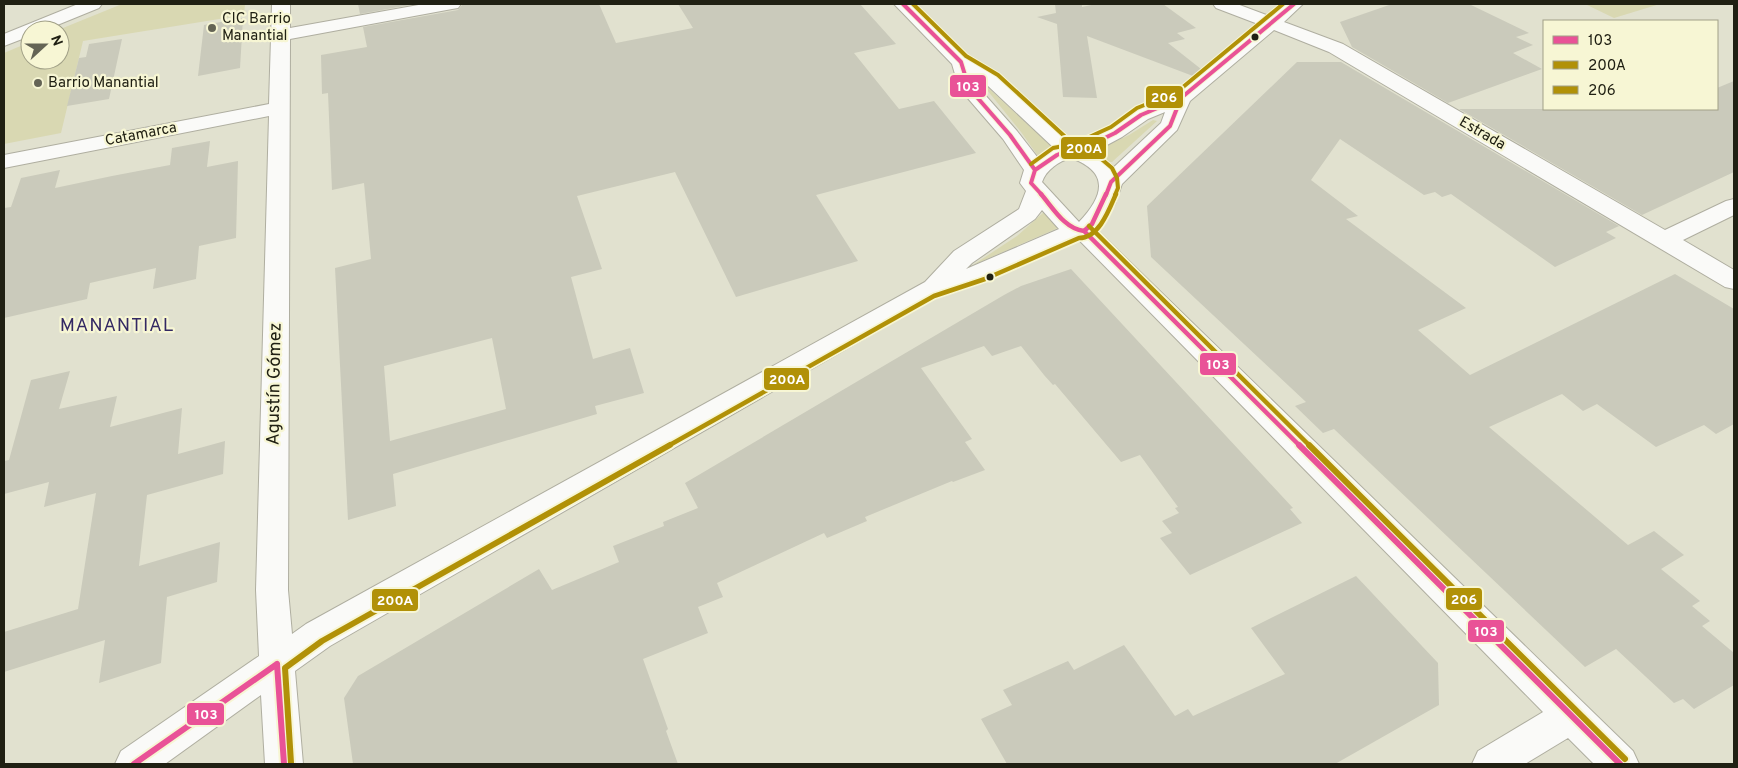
<svg xmlns="http://www.w3.org/2000/svg" width="1738" height="768" font-family="Overpass,sans-serif">
<style>
.green{fill:#d9d8b2}
.building{fill:#cacabb;fill-rule:evenodd}
.lines{fill:none;stroke-linecap:round;stroke-linejoin:round}
.minor-casing{stroke:#afaea0;stroke-width:2}
.minor{fill:#fafaf8;fill-rule:evenodd}
.bus-1-far2-casing{stroke:#f7f6d4;stroke-width:6}
.bus-1-far1-casing{stroke:#f7f6d4;stroke-width:8}
.bus-1-casing{stroke:#f7f6d4;stroke-width:10}
.bus-2-far2-casing{stroke:#f7f6d4;stroke-width:6}
.bus-2-far1-casing{stroke:#f7f6d4;stroke-width:8}
.bus-2-casing{stroke:#f7f6d4;stroke-width:10}
.bus-3-far2-casing{stroke:#f7f6d4;stroke-width:6}
.bus-3-far1-casing{stroke:#f7f6d4;stroke-width:8}
.bus-3-casing{stroke:#f7f6d4;stroke-width:10}
.bus-1-far2{stroke:#e95297;stroke-width:4}
.bus-1-far1{stroke:#e95297;stroke-width:4.5}
.bus-1{stroke:#e95297;stroke-width:6}
.bus-2-far2{stroke:#b19107;stroke-width:4}
.bus-2-far1{stroke:#b19107;stroke-width:4.5}
.bus-2{stroke:#b19107;stroke-width:6}
.bus-3-far2{stroke:#b19107;stroke-width:4}
.bus-3-far1{stroke:#b19107;stroke-width:4.5}
.bus-3{stroke:#b19107;stroke-width:6}
.poi-dot{fill:#646455;stroke:#f7f6d4;stroke-width:2}
.bus-dot{fill:#202013;stroke:#f7f6d4;stroke-width:2}
.labels{text-anchor:middle;dominant-baseline:central;stroke-width:4.5;stroke-linejoin:round;paint-order:stroke}
.far-poi-label{font-size:15px;fill:#202013;stroke:#f7f6d4;text-anchor:start}
.far-street-label{font-size:15px;fill:#202013;stroke:#f7f6d4}
.street-label{font-size:18px;fill:#202013;stroke:#f7f6d4}
.neighbourhood-label{font-size:19px;letter-spacing:1px;fill:#332863;stroke:#f7f6d4}
.line-badge{stroke:#f7f6d4;stroke-width:2}
.badge-label{font-size:14px;text-anchor:middle;font-weight:bold;fill:#fff}
</style>
<rect width="100%" height="100%" fill="#e1e1cf"/>
<path class="green" d="M122 4H245L244 15 83 41 61 133 4 144V53L30 42V60H60V30H58Z
M1585 4H1660L1614 18Z
M984 84 1054 149 1038 156 1021 132 983 85Z
M1153 120 1157 121 1112 162H1108L1095 153 1098 150 1129 135Z
M1044 212 1058 228 973 265 1017 236Z"/>
<path class="building" d="M358 4H415L360 14Z
M463 4H599L616 43 693 28 678 4H860L896 44 854 53 899 109 934 101 976 153 816 195 858 261 736 297 675 172 577 196 602 269 571 277 593 359 630 348 644 393 595 406 597 414 393 474 396 506 348 520 335 268 371 259 364 183 332 190 328 93 322 94 321 55 367 47 363 27 458 10ZM492 338 506 409 390 441 384 366Z
M1055 4H1082V7L1096 4H1163L1196 28 1177 33 1185 39 1168 43 1201 69 1193 76 1087 36 1097 98 1063 97 1057 24 1037 17 1056 13Z
M1392 4H1469L1529 33 1516 37 1533 45 1513 53 1542 69 1448 103 1352 47 1340 22Z
M243 18 240 68 198 76 204 25Z
M122 39 109 99 67 106 79 58 86 57 89 44Z
M1297 62H1341L1619 226 1606 232 1616 238 1555 267 1451 194 1442 197 1435 192 1424 195 1340 139 1311 180 1358 216 1346 219 1466 308 1418 330 1470 375 1675 274 1734 309V424L1716 434 1704 425 1656 447 1597 404 1583 411 1562 394 1489 427 1628 545 1654 531 1684 555 1661 569 1700 601 1692 606 1710 621 1702 626 1734 653V685L1694 709 1683 699 1674 703 1616 649 1585 667 1334 429 1323 433 1295 406 1306 402 1151 257 1147 206Z
M1734 81V172L1642 215 1459 109H1717V88Z
M210 141 207 167 238 161 236 238 199 246 196 279 153 289 156 268 90 283 87 299 4 318V208L11 207 21 178 60 170 55 188 112 176 170 165 172 148Z
M1071 269 1293 508 1290 509 1302 523 1190 575 1160 538 1172 533 1162 521 1179 513 1175 508 1178 507 1140 455 1121 462 1055 384 1053 385 1044 375 1021 346 992 356 984 346 921 368 972 439 965 442 985 470 953 482 952 481 865 517 867 521 827 538 824 533 717 583 723 597 698 607 708 633 643 659 668 729 666 731 678 764H353L344 698 358 676 539 569 552 590 619 562 613 546 664 526 663 522 698 508 685 483 1004 295 1021 286Z
M70 371 59 409 117 396 110 427 182 408 178 454 225 441 223 474 147 495 139 566 220 542 217 582 167 597 161 663 99 683 105 640 4 672V632L78 609 96 493 44 507 49 482 4 494V461L9 460 31 380Z
M1356 576 1438 663 1439 705 1335 764H1007L981 719 1012 705 1003 690 1068 661 1074 670 1124 645 1175 716 1188 709 1193 716 1285 674 1251 628Z"/>
<g class="lines">
<defs>
<path id="minor" d="M78 4H102L99 8 45 30H30V36L4 46V34Z
M272 4H290V28L424 4H461L458 8 452 9 290 39 288 590 292 634 306 624 925 282 954 251 1019 209 1026 191 1020 183 1024 170 1003 139 959 88 952 64 894 4H913L968 58 1001 77 1075 144 1108 129 1134 111 1174 94 1258 24 1216 8 1213 4H1237L1269 16 1283 4H1303L1284 22 1343 44 1665 230 1726 201 1734 199V215L1683 240 1734 270V289L1725 287 1329 52 1274 30 1190 101 1177 130 1122 184 1115 204 1098 231 1633 751 1639 764H1594L1568 738 1525 764H1472L1478 751 1543 712 1078 239 991 278 940 295 330 646 295 671 303 764H265L261 695 165 764H115L121 751 259 656 256 590 269 116 4 168V155L269 104ZM976 79 987 85 1055 149 1038 158 1017 131 978 87ZM1165 112 1161 123 1114 167 1094 152 1122 137 1148 119ZM1071 158C1110 172 1104 196 1079 222L1042 182C1046 170 1059 161 1071 158ZM1042 210 1059 229 966 269 972 263 1035 219Z"/>
</defs>
<use href="#minor" class="minor-casing"/>
<use href="#minor" class="minor"/>
<defs>
<path id="bus-1-far2" d="M903 4 961 62 969 88 1010 135 1035 170
M1181 98 1294 4
M1042 195 1031 183 1035 170 1057 155 1064 152H1076L1115 133 1141 115 1181 98 1170 126 1111 182 1106 195"/>
<path id="bus-1-far1" d="M1041 194C1053 208 1065 229 1084 231L1092 224 1106 194
M1084 231 1300 446"/>
<path id="bus-1" d="M1299 445 1620 764
M277 664 284 764
M134 764 277 664"/>
<path id="bus-2-far2" d="M913 4 966 56 998 75 1073 144 1092 151 1112 168 1117 178 1118 188 1115 195"/>
<path id="bus-2-far1" d="M668 446 934 296 985 279 1079 238C1099 238 1109 210 1116 194"/>
<path id="bus-2" d="M291 763 285 668 322 641 670 445"/>
<path id="bus-3-far2" d="M1031 164 1053 148 1074 144 1111 127 1137 108 1177 92 1283 4"/>
<path id="bus-3-far1" d="M1089 226 1310 446"/>
<path id="bus-3" d="M1309 445 1625 759"/>
</defs>
<use href="#bus-1-far2" class="bus-1-far2-casing"/>
<use href="#bus-1-far1" class="bus-1-far1-casing"/>
<use href="#bus-1" class="bus-1-casing"/>
<use href="#bus-2-far2" class="bus-2-far2-casing"/>
<use href="#bus-2-far1" class="bus-2-far1-casing"/>
<use href="#bus-2" class="bus-2-casing"/>
<use href="#bus-3-far2" class="bus-3-far2-casing"/>
<use href="#bus-3-far1" class="bus-3-far1-casing"/>
<use href="#bus-3" class="bus-3-casing"/>
<use href="#bus-1-far2" class="bus-1-far2"/>
<use href="#bus-1-far1" class="bus-1-far1"/>
<use href="#bus-1" class="bus-1"/>
<use href="#bus-2-far2" class="bus-2-far2"/>
<use href="#bus-2-far1" class="bus-2-far1"/>
<use href="#bus-2" class="bus-2"/>
<use href="#bus-3-far2" class="bus-3-far2"/>
<use href="#bus-3-far1" class="bus-3-far1"/>
<use href="#bus-3" class="bus-3"/>
</g>
<g class="poi-dot">
<circle cx="212" cy="28" r="5"/>
<circle cx="38" cy="83" r="5"/>
</g>
<g class="bus-dot">
<circle cx="1255" cy="37" r="4.5"/>
<circle cx="990" cy="277" r="4.5"/>
</g>
<g class="labels">
<g class="far-poi-label">
<text x="222" y="19">CIC Barrio<tspan x="222" dy="17">Manantial</tspan></text>
<text x="48" y="83">Barrio Manantial</text>
</g>
<g class="far-street-label">
<text transform="translate(1482 134) rotate(30)">Estrada</text>
<text transform="translate(141 135) rotate(-11)">Catamarca</text>
</g>
<g class="street-label">
<text transform="translate(275 384) rotate(-89)">Agustín Gómez</text>
</g>
<g class="neighbourhood-label">
<text x="117" y="326">MANANTIAL</text>
</g>
</g>
<g class="line-badge">
<rect x="949" y="74" width="38" height="24" rx="5" fill="#e95297"/>
<rect x="1145" y="85" width="39" height="24" rx="5" fill="#b19107"/>
<rect x="1060" y="136" width="47" height="24" rx="5" fill="#b19107"/>
<rect x="1199" y="352" width="38" height="24" rx="5" fill="#e95297"/>
<rect x="763" y="367" width="47" height="24" rx="5" fill="#b19107"/>
<rect x="1445" y="587" width="38" height="24" rx="5" fill="#b19107"/>
<rect x="371" y="588" width="48" height="24" rx="5" fill="#b19107"/>
<rect x="1467" y="619" width="38" height="24" rx="5" fill="#e95297"/>
<rect x="186" y="702" width="39" height="24" rx="5" fill="#e95297"/>
</g>
<g class="badge-label">
<text x="968" y="91">103</text>
<text x="1164" y="102">206</text>
<text x="1084" y="153">200A</text>
<text x="1218" y="369">103</text>
<text x="787" y="384">200A</text>
<text x="1464" y="604">206</text>
<text x="395" y="605">200A</text>
<text x="1486" y="636">103</text>
<text x="206" y="719">103</text>
</g>
<rect width="1738" height="768" fill="none" stroke="#202013" stroke-width="10"/>
<rect x="1543" y="20" width="175" height="90" fill="#f7f6d4" stroke="#a1a087"/>
<rect x="1553" y="36" width="25" height="8" fill="#e95297" stroke="#a1a087"/>
<text x="1588" y="45" font-size="15" fill="#202013">103</text>
<rect x="1553" y="61" width="25" height="8" fill="#b19107" stroke="#a1a087"/>
<text x="1588" y="70" font-size="15" fill="#202013">200A</text>
<rect x="1553" y="86" width="25" height="8" fill="#b19107" stroke="#a1a087"/>
<text x="1588" y="95" font-size="15" fill="#202013">206</text>
<g transform="translate(45 45) rotate(69)"><circle r="24" fill="#f7f6d4" stroke="#a1a087"/>
<path d="M0-4L9 19L0 12L-9 19Z" fill="#646455"/>
<text y="-8" font-size="14" font-weight="bold" text-anchor="middle" fill="#202013">N</text>
</g>
</svg>
